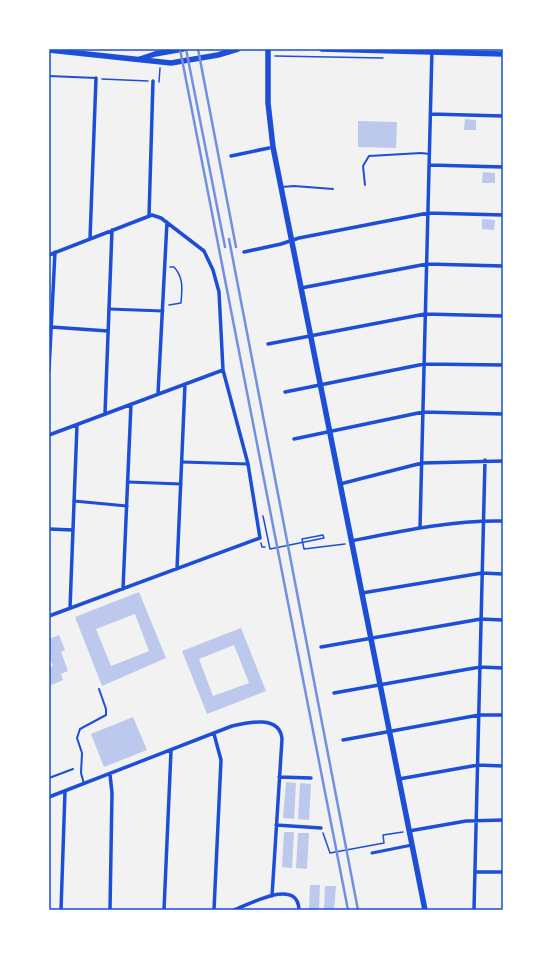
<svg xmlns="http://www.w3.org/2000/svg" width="552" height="959" font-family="Helvetica,sans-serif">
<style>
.building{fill:#bdc9ec;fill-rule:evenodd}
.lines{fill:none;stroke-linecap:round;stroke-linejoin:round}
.path{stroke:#1d4ed8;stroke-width:1.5}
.service{stroke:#1d4ed8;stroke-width:2}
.pedestrian{stroke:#1d4ed8;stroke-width:3}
.minor{stroke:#1d4ed8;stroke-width:3.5}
.secondary{stroke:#1d4ed8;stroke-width:5.5}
.rail{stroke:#7290e2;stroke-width:2.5}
.neatline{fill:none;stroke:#1d4ed8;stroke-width:1.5}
</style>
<rect width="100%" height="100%" fill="#f2f2f2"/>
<path class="building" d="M465 119 476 120V130H464Z
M358 121 397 122 396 148 358 147Z
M483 172 495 173V183H482Z
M482 219 495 220 494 230 482 229Z
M139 592 166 658 102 686 75 617ZM135 614 149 651 111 666 96 629Z
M241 628 266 691 207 714 182 651ZM234 645 249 683 213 696 199 659Z
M59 635 65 650 61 652 68 671 61 674 63 680 49 686V668L53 666 49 657V639Z
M133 717 147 750 104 767 91 734Z
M286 782 296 783 294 819 283 818Z
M300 783 311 784 309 820 298 819Z
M284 832H294L292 868 282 867Z
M298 833H309L307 869 296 868Z
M310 885H320L319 910H309Z
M325 886H336L334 910H324Z"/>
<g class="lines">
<path class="path" d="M275 56 383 58
M102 79 148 81
M159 82 160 68
M169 305 181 303C182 289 184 278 174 267H170
M263 516 270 549 324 538
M324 538 323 535 302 539 304 549 345 544
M261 543 262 547H265
M323 833 330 853 384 843 383 835 403 832"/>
<path class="service" d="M49 76 96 78
M365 185 363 166 369 156 421 153 430 154
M282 187 294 186 333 189
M49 778 73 769
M84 784 81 773 82 753 77 738 80 729 106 715V709L99 689"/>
<path class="pedestrian" d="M109 309 163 311
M182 462 248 464
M128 482 181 484
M74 501 127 506
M372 853 412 845"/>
<path class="minor" d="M431 114 503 116
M231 156 269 148
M429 165 503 167
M149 216 153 81
M90 239 96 78
M244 252 281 244 299 238 428 213 503 215
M49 255 152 215 161 218 204 251 213 270 219 292 223 370 248 464 260 538 49 616
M301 288 427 264 503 266
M51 327 108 331
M268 344 425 314 503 316
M49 370 55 252
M285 392 424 364 503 365
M158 394 167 222
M105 414 112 230
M49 435 223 370
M294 439 423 412 503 414
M340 484 422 463 503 461
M420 528 432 49
M49 529 73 530
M351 541C401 531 452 520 503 521
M177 569 185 384
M123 589 131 404
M362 593 482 573 503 574
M70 608 77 425
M321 647 481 619 503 620
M334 693 480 667 503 668
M343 740 479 715H503
M279 777 311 778
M399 779 478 765 503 766
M49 797 232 726C249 722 280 715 282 739L272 896
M276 825 321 828
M409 831 466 821 503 820
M475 872H503
M61 910 65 791
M110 910 112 793 110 774
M164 910 171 751
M214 910 221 760 214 734
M234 910C250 904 298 877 299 910
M474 910 485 460"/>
<path class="secondary" d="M268 49V103L273 147 425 910
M322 49 503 54
M49 50 171 63 218 55 238 49
M140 59 155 54 183 49"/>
<path class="rail" d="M180 49 348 910
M186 49 225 247
M198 49 236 247
M229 239 358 910"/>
</g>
<rect width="552" height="959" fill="none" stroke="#ffffff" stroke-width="100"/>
<rect x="50" y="50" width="452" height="859" class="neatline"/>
</svg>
